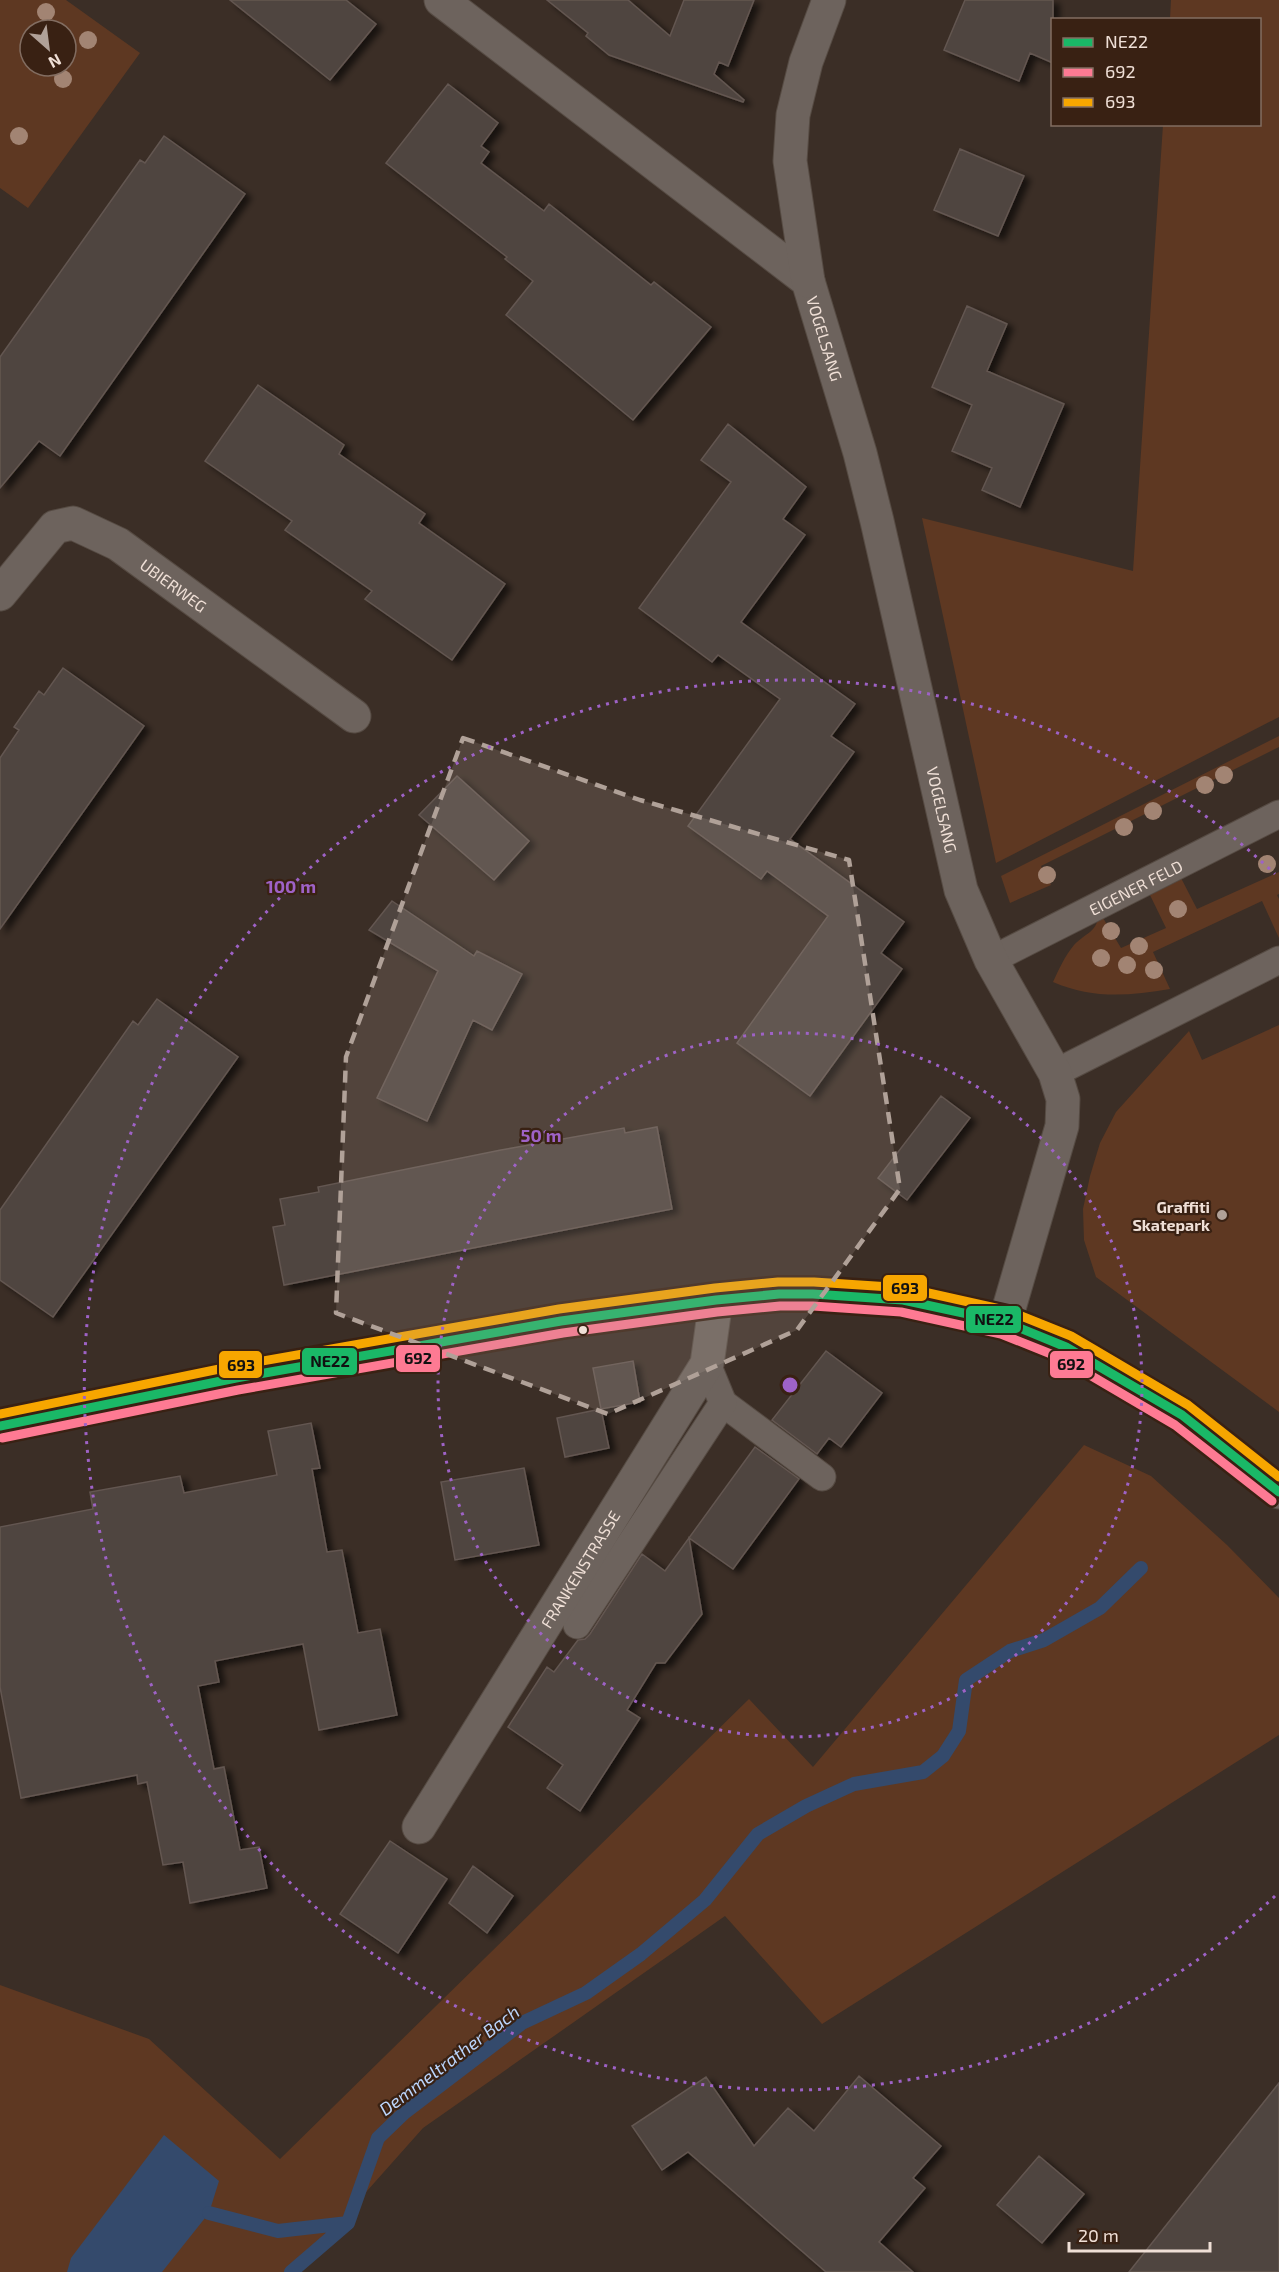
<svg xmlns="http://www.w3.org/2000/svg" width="1279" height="2272" font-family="'Exo 2',sans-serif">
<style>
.green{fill:#5e3822;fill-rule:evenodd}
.water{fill:#344a6c}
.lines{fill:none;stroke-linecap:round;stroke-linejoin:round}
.stream{stroke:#344a6c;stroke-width:14}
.building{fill:#50443f;stroke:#635751;stroke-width:1.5;filter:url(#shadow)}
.lane-casing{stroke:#564b43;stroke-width:29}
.street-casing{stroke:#564b43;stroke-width:35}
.secondary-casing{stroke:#564b43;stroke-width:35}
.lane{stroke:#6d635d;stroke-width:27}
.street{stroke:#6d635d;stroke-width:33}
.secondary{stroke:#6d635d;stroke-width:33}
.bus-1-casing{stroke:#392113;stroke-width:14}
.bus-2-casing{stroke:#392113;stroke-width:14}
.bus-3-casing{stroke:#392113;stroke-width:14}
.bus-1{stroke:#1ab867;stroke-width:9}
.bus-2{stroke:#fe7a93;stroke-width:9}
.bus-3{stroke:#f7a600;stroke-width:9}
.tree{fill:#a28473}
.marked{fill:#b0a198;fill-opacity:0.2;stroke:#b0a198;stroke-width:4.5;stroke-dasharray:12 8;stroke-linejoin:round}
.ring{fill:none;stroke:#9e62c6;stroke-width:3;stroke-dasharray:3 6}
.poi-dot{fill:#b0a198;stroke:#392113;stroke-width:2}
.bus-dot{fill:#efdfd6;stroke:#392113;stroke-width:2}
.labels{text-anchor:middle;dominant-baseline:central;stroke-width:4.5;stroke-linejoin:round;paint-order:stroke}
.street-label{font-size:16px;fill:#efdfd6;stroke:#392113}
.poi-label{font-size:16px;font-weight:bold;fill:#efdfd6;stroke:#392113;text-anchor:end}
.water-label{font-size:18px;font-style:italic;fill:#bbd5fc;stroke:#392113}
.centre{fill:#9e62c6;stroke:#392113;stroke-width:3}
.ring-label{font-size:18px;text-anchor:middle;font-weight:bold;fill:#9e62c6;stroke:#392113;stroke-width:4.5;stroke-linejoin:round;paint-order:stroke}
.line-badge{stroke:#392113;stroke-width:2}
.pale-badge-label{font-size:16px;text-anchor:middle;font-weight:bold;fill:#111}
</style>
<defs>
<filter id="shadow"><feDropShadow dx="6" dy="4" stdDeviation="3" flood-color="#0009"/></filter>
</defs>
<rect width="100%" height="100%" fill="#3b2e26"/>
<path class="green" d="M0 0H66L140 53 28 208 0 188ZM30 30H66V66H30Z
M1171 0H1279V717L996 863 922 518 1133 571 1163 125 1260 124V20L1170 19Z
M1279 736V747L1041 866 1051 885 1010 903 1001 876Z
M1279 872V894L1277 895 1279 899V938L1262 901 1153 952 1170 989C1128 996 1092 999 1053 982 1059 969 1065 956 1074 945 1088 931 1095 934 1100 913L1121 948 1166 928 1149 893 1181 878 1197 909Z
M1279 1025V1412L1096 1277 1084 1240 1083 1209 1090 1176 1100 1143 1116 1112 1189 1031 1202 1060Z
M1084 1445 1151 1476 1227 1545 1279 1598V1735L822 2024 725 1916 423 2128 295 2272H0V1985L149 2039 280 2159 749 1699 813 1767Z"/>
<path class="water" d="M164 2135 219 2181 209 2213 162 2272H67L71 2258Z"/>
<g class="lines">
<path class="stream" d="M209 2213 278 2231 348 2223
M291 2272 348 2223 378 2138 404 2113 522 2023 586 1993 641 1954 705 1900 758 1834 806 1806 854 1784 923 1772 943 1756 959 1731 966 1680 1010 1651 1044 1640 1100 1608 1141 1568"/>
</g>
<path class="building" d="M230 0H346L376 24 330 80Z
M547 0H628L670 36 684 0H754L728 66 719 62 714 74 744 100 743 102 609 55 586 36 588 33Z
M965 0H1053V63L1030 53 1019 81 944 50Z
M448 84 498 123 481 146 489 152 481 163 544 211 549 204 651 285 654 282 711 327 633 420 506 315 533 281 505 259 507 257 386 163Z
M164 136 245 194 60 456 39 441 0 488V357L140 160 145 163Z
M960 149 1024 176 998 236 934 210Z
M967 306 1007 324 987 371 1064 404 1020 507 982 490 992 468 952 451 972 405 932 387Z
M258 385 344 445 339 454 425 514 419 523 505 584 452 660 365 599 372 591 285 530 292 521 205 461Z
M728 424 806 487 783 519 805 535 741 622 855 704 831 736 854 752 790 839 904 922 881 953 902 969 810 1096 737 1043 828 916 767 871 761 879 688 826 780 699 718 655 712 662 639 608 731 482 701 460Z
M63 668 144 726 0 929V758L19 730 14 727 39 691 44 695Z
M457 776 529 841 494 880 419 815Z
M392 901 474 956 477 951 522 974 492 1030 473 1020 427 1121 377 1098 438 971 369 930Z
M157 999 238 1057 53 1317 0 1280V1210L133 1021 138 1025Z
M941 1096 970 1118 907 1200 878 1178Z
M657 1127 672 1209 284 1285 273 1227 285 1225 280 1199 319 1192 318 1187 501 1150 624 1128 625 1133Z
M826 1351 882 1393 841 1447 829 1438 817 1454 772 1420Z
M633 1361 640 1402 601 1409 593 1368Z
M601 1409 609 1448 565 1457 557 1418Z
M311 1423 320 1468 312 1469 327 1552 342 1550 358 1633 380 1629 397 1715 319 1730 303 1644 215 1661 219 1682 198 1686 214 1769 224 1767 240 1850 259 1847 267 1888 190 1903 183 1862 163 1865 147 1782 138 1784 137 1775 21 1798 0 1687V1527L93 1509 90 1492 180 1476 184 1493 277 1475 268 1431Z
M755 1447 799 1479 733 1569 689 1538 702 1614 665 1663H656L627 1710 640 1718 580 1811 547 1788 563 1765 508 1727 547 1667 554 1672 578 1640 585 1639 590 1634 642 1554 665 1571Z
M524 1468 539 1545 455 1560 441 1482Z
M390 1841 447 1879 398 1953 340 1914Z
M473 1866 513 1896 487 1933 449 1903Z
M859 2076 941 2146 913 2178 925 2188 879 2242 913 2272H826L688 2152 662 2170 632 2126 706 2077 754 2146 788 2108 814 2131Z
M1279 2083V2272H1129Z
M1039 2156 1084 2194 1042 2243 997 2205Z"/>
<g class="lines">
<defs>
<g id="lane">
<path id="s1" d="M991 960 1279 814"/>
<path d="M1055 1073 1279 960"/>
<path d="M723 1403 822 1477"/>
<path d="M577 1625 723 1403 707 1364"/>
</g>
<g id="street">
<path id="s2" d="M441 0 808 281 860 453 877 521 961 890 991 960 1055 1073 1063 1099 1062 1126 1005 1322"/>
<path d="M808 281 790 161 793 115 806 62 829 0"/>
<path id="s3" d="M0 594 55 527 73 523 118 544 354 716"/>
<path id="s4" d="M419 1827 707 1364 716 1300"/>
</g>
<path id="secondary" d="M0 1426 236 1378 561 1321 716 1300 779 1294H813L903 1300 1005 1322 1066 1347 1182 1415 1279 1492"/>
</defs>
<use href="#lane" class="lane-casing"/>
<use href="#street" class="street-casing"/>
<use href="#secondary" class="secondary-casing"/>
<use href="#lane" class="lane"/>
<use href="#street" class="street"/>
<use href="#secondary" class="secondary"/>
<defs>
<path id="bus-1" d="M0 1426 236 1378 561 1321 716 1300 779 1294H813L903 1300 1005 1322 1066 1347 1182 1415 1279 1492"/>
<path id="bus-2" d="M2 1438 238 1390 563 1333 717 1312 780 1306H813L901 1312 1001 1334 1061 1358 1175 1425 1272 1501"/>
<path id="bus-3" d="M0 1414 234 1366 559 1309 715 1288 778 1282H814L906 1288 1009 1311 1071 1336 1188 1405 1279 1477"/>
</defs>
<use href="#bus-1" class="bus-1-casing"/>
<use href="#bus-2" class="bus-2-casing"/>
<use href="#bus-3" class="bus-3-casing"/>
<use href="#bus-1" class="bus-1"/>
<use href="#bus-2" class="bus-2"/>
<use href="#bus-3" class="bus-3"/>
</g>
<g class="tree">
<circle cx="46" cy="12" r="9"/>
<circle cx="88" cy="40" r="9"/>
<circle cx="63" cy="79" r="9"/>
<circle cx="19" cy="136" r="9"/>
<circle cx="1224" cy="775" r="9"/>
<circle cx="1205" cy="785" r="9"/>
<circle cx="1153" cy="811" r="9"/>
<circle cx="1124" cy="827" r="9"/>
<circle cx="1267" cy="864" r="9"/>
<circle cx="1047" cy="875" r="9"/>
<circle cx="1178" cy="909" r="9"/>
<circle cx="1111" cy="931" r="9"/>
<circle cx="1139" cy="946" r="9"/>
<circle cx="1101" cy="958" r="9"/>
<circle cx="1127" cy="965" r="9"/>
<circle cx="1154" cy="970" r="9"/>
</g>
<path class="marked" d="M463 738 640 800 849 860 900 1189 797 1330 608 1414 336 1313 346 1057Z"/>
<g class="ring">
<circle cx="790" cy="1385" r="352"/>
<path d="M1275 1896A705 705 0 1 1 1275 874"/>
</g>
<circle class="poi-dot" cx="1222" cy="1215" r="6"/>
<circle class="bus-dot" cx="583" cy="1330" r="5"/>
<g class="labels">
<g class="street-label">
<text stroke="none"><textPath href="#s2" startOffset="522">VOGELSANG</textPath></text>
<text stroke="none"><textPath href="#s3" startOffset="224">UBIERWEG</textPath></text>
<text stroke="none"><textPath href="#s2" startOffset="1008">VOGELSANG</textPath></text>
<text stroke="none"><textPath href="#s1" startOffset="162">EIGENER FELD</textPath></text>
<text stroke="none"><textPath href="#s4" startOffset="304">FRANKENSTRASSE</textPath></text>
</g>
<g class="poi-label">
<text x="1210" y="1206">Graffiti<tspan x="1210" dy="18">Skatepark</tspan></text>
</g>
<g class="water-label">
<text transform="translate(449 2060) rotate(-37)">Demmeltrather Bach</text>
</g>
</g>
<circle cx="790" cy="1385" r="9" class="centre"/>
<g class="ring-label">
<text x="291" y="893">100 m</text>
<text x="541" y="1142">50 m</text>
</g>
<g class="line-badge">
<rect x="882" y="1274" width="46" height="28" rx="6" fill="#f7a600"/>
<rect x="965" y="1305" width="57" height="29" rx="6" fill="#1ab867"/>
<rect x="395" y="1344" width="46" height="29" rx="6" fill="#fe7a93"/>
<rect x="301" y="1347" width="57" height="29" rx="6" fill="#1ab867"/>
<rect x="1049" y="1350" width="45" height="29" rx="6" fill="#fe7a93"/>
<rect x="218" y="1350" width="45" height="29" rx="6" fill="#f7a600"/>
</g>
<g class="pale-badge-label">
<text x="905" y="1294">693</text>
<text x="994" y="1325">NE22</text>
<text x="418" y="1364">692</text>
<text x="330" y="1367">NE22</text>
<text x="1071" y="1370">692</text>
<text x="241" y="1371">693</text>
</g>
<rect x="1051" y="18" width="210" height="108" fill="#392113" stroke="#826d61" stroke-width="1.5"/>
<rect x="1063" y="38" width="30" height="9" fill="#1ab867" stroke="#826d61" stroke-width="1.5"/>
<text x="1105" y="48" font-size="18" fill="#efdfd6">NE22</text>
<rect x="1063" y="68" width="30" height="9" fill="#fe7a93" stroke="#826d61" stroke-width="1.5"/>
<text x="1105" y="78" font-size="18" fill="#efdfd6">692</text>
<rect x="1063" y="98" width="30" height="9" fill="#f7a600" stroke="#826d61" stroke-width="1.5"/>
<text x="1105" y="108" font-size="18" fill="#efdfd6">693</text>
<g transform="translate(48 48) rotate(152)"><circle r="28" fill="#392113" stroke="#826d61" stroke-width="1.5"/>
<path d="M0-4.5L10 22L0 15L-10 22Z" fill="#b0a198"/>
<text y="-9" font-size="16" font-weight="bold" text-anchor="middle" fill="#efdfd6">N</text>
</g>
<path d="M1069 2242v9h141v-9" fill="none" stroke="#efdfd6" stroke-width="3"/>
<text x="1078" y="2242" font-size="18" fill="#efdfd6" stroke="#392113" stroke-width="4.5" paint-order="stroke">20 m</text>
</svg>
